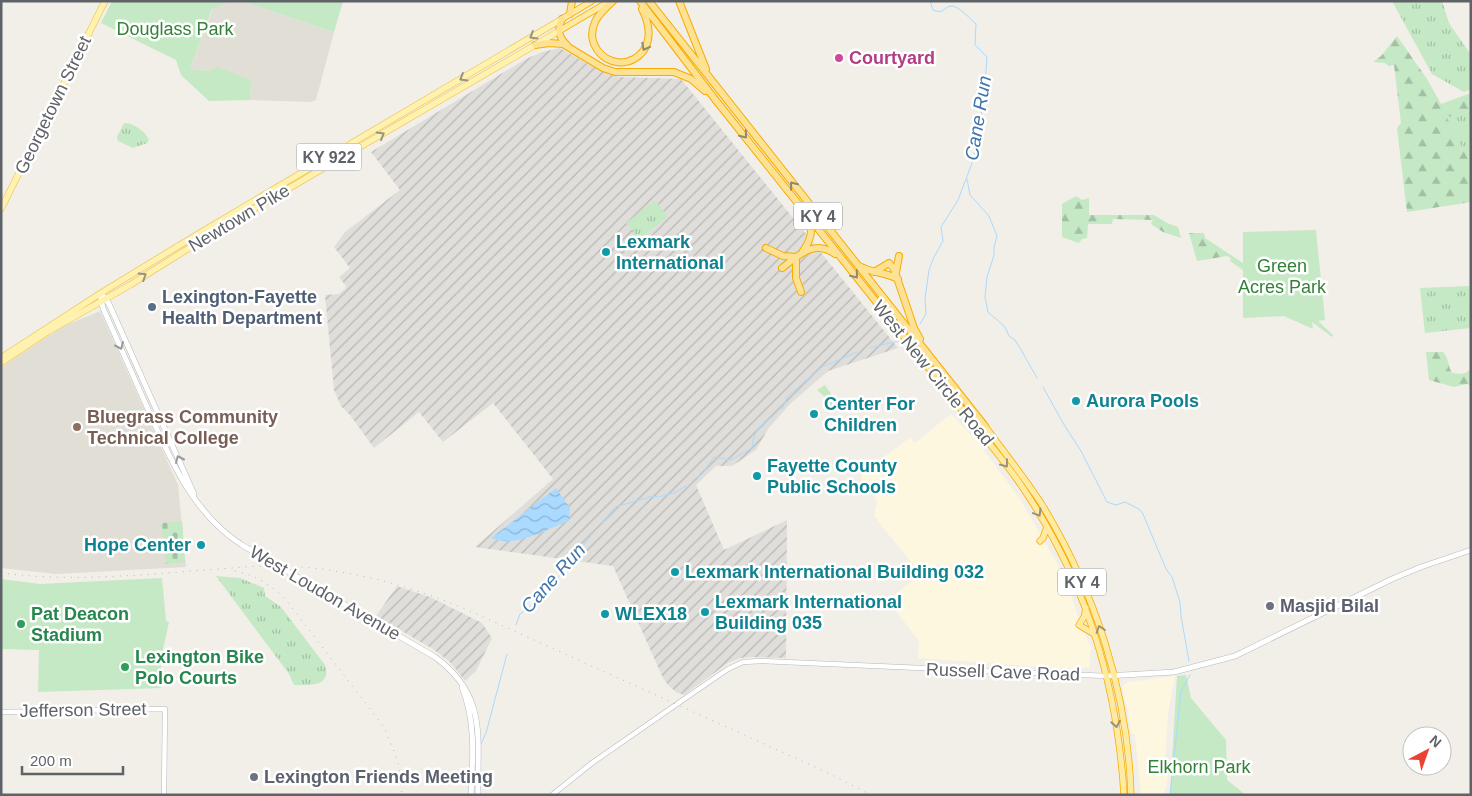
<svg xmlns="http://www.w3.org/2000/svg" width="1472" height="796" font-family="Arial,sans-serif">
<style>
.commercial{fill:#fef7e0}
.industrial{fill:url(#industrial-furrows)}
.education{fill:#e1ded6}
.grass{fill:url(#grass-tufts)}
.forest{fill:url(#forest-firs)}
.cemetery{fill:url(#cemetery-stones)}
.park{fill:#c5e8c5}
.water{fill:url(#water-waves)}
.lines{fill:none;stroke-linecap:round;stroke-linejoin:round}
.stream{stroke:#aadaff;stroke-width:1}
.tertiary-casing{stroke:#b5b8bc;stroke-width:5.5}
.secondary-casing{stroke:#b6babf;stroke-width:6}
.primary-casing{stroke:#f2c960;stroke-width:7}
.trunk-casing{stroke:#f9ab00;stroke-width:7}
.motorway-casing{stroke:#f9ab00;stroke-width:8}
.tertiary{stroke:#fff;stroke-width:4.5}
.secondary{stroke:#fff;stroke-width:5}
.primary{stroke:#fff2af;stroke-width:5.5}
.trunk{stroke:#feeaa1;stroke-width:5.5}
.motorway{stroke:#fde293;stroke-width:6}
.rail{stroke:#b6b7b8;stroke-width:1;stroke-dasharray:1 6;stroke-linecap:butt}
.oneway{stroke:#979581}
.oneway2{stroke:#8e8975}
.oneway3{stroke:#979a9d}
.oneway4{stroke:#97927c}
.hotel-dot{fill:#d1479c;stroke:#fff;stroke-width:2}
.culture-dot{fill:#0f9aa8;stroke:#fff;stroke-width:2}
.service-dot{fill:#5c6f8a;stroke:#fff;stroke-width:2}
.education-dot{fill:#8d6e63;stroke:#fff;stroke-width:2}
.worship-dot{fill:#6b7280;stroke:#fff;stroke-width:2}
.leisure-dot{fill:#2e9e5b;stroke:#fff;stroke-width:2}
.labels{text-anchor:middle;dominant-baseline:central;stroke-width:5;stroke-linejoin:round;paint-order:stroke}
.shield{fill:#fff;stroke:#8f9295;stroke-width:1}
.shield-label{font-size:16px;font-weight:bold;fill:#5f6368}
.park-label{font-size:18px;fill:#348238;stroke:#fff}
.hotel-label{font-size:18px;font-weight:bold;fill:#b23c85;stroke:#fff;text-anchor:start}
.street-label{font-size:18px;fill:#5f6368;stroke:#fff}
.culture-label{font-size:18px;font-weight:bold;fill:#0d838f;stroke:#fff;text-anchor:start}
.service-label{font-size:18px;font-weight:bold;fill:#4e5e75;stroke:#fff;text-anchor:start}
.education-label{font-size:18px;font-weight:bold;fill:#785e54;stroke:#fff;text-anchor:start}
.worship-label{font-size:18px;font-weight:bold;fill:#5b616d;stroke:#fff;text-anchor:start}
.leisure-label{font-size:18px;font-weight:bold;fill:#27864d;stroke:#fff;text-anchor:start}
.water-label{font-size:19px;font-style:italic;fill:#4174aa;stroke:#fff}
</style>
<defs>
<pattern id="industrial-furrows" width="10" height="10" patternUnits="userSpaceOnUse" patternTransform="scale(1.25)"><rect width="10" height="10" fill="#e0deda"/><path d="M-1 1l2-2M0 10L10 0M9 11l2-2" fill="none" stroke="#b9b8b5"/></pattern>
<pattern id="grass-tufts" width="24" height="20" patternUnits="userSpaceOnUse" patternTransform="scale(1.25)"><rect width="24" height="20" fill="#c5e8c5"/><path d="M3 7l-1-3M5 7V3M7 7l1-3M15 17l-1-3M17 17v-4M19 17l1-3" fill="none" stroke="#a3c0a4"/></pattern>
<pattern id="forest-firs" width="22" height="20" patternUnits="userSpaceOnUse" patternTransform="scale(1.25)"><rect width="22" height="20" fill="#c5e8c5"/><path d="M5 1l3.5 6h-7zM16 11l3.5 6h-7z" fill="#a3c0a4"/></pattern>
<pattern id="cemetery-stones" width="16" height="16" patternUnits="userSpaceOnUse" patternTransform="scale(1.25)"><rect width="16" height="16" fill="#c5e8c5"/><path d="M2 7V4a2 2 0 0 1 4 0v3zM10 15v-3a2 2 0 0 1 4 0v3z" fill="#a3c0a4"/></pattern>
<pattern id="water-waves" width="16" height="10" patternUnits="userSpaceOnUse" patternTransform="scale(1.25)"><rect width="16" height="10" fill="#aadaff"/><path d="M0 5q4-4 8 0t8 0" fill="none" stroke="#8eb4d2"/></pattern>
</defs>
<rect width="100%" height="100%" fill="#f1efe8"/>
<path class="commercial" d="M951 414 976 440 1020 499 1066 579 1079 620 1091 648 1089 668H1056L918 658 919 641 890 603 891 598 918 576 919 572 874 516 877 501 862 481 861 478 863 472 910 438 915 443Z
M1175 676 1168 713 1165 760 1170 763 1166 787 1163 795H1141L1135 735 1131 733 1128 712 1122 687 1128 682Z"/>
<path class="industrial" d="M560 48 597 69 619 77 681 79 898 348 828 371 790 404 768 429 756 450 732 466H716L696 485 724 550 787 520 786 658 751 657 740 658 728 663 684 695 676 692 668 685 663 678 613 566 475 547 553 479 493 403 443 442 419 412 374 448 350 415 341 406 334 390 325 295 339 294 345 289 346 286 339 277 350 268 334 247 345 232 400 190 371 152 526 59 542 52Z
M397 586 430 597 482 623 492 638 476 671 465 681 450 662 433 649 376 616Z"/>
<path class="education" d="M232 1H241L334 32 316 100 311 102 250 100 251 80 209 71 190 69 213 8Z
M100 311 178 485 186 567 56 574 1 568V368L64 326Z"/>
<path class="grass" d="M1392 1H1442L1449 23 1471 55V89L1464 92 1432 74Z
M1471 110V165L1445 115 1457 117Z
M124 123C134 123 145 131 149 140L147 143 133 148 118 141 117 137Z
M655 200 668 217 639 239 626 223Z
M1469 286 1471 328 1425 333 1420 288Z
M216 576 240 578 264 588 265 596 281 607 325 665C332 688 308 685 294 685L289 674Z"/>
<path class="forest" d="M1397 36 1427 79 1441 104 1471 93V110L1457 117 1446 116 1471 165V202L1407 212 1397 128 1401 123 1394 65 1389 66 1385 63 1373 62 1381 56Z
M1076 196 1082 200 1089 198V215H1154L1167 223 1178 227 1181 238 1163 232 1151 224 1153 220 1113 219 1112 224H1088L1087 238 1082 239 1079 243 1062 237V204Z
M1189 233H1204L1205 238 1243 263V270L1230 261 1231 258 1227 256 1197 261Z
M1426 352H1443C1450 361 1447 364 1452 373L1459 374 1466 373 1471 368V386L1467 384 1454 387 1429 380Z"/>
<path class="cemetery" d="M182 521 185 562 166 564 161 523Z"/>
<path class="park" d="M112 1H232L212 9 190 69 209 71 217 67 251 80 250 100 209 101 181 75 176 60 101 23Z
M241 1H343L334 32Z
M1316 230 1325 320 1318 321 1333 335 1332 337 1312 322 1313 329 1284 316 1243 318V232Z
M825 385 836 401 830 407 827 399 817 390Z
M162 578 166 621 169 622 161 658V688L38 692 39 650 1 649V579L40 584Z
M1186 675 1191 698 1226 740 1227 780 1246 795H1170L1177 676Z"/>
<path class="water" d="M556 488 570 508 569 521C545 529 516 549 491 538Z"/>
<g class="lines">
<path class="stream" d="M967 179 970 195 989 216 997 236 994 247V255L987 277 985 297 988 312 1005 327 1009 336 1015 340 1020 348 1037 378
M920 324 926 314 925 298 929 270 934 257 943 241 941 227 958 200 974 158 984 98 987 57 975 45 976 24C970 19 960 7 952 6 943 6 945 15 933 10L930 1
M870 348 898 341
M1043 387 1063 423 1081 451 1107 502 1116 505 1125 502 1139 509 1143 514 1166 569 1172 577 1180 602 1181 616 1189 661
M782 409 788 396 822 367 857 352
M695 479 703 473 714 457 731 460 752 448C753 431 760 426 773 416
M600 526 615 507 650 497 663 496 674 493 686 486
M516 625 520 614C548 596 572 559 593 533
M480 746 486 733 507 654
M1170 795 1181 692 1190 675"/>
<defs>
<path id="tertiary" d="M1 712 165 709 164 795
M552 795 592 763 690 695 728 669 743 662 762 661 830 664 1107 676"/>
<path id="secondary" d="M104 297 109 304 194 494
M101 299 103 308C116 338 130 368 143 398 167 452 190 512 242 545L435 657C488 696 477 737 478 795
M1107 676 1174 672 1235 656 1392 579 1421 567 1471 550
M462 687C476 722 473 758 471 795"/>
<path id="primary" d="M1 209 105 1
M1 358 101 293 198 234 562 19
M1 363 49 331 130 285 226 225 559 31"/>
<path id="trunk" d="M562 19 592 1
M559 31 610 1
M985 426C1004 452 1024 477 1041 503 1095 591 1128 692 1131 795
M979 431C995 450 1011 470 1025 491 1087 585 1117 683 1124 795
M1040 541 1043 538 1047 527
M1086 608 1084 617 1079 625 1094 634"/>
<path id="motorway" d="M613 1C606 8 599 13 595 22 592 29 591 37 594 44 610 80 668 60 642 9
M640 1 714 98 979 431
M649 1 985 426
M679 1 706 69
M570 14 572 1
M562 19C557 29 558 37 567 45
M535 45 549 43 563 44 603 68 615 72H674L691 79 705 91
M766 248 783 256 796 257V278L801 292
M803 251C810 241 814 231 808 219
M859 266C872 273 885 272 898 279
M782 268C799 255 814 239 835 254
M874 272 889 263 894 269 914 328 920 339
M896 272 899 256"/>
</defs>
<use href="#tertiary" class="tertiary-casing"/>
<use href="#secondary" class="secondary-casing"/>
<use href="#primary" class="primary-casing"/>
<use href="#trunk" class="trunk-casing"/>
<use href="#motorway" class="motorway-casing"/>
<use href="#tertiary" class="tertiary"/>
<use href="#secondary" class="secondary"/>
<use href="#primary" class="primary"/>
<use href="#trunk" class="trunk"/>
<use href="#motorway" class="motorway"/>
<path class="rail" d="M235 571C255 575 272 585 286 600L384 727 398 761 402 795
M1 573C70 582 138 575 206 570 233 568 260 565 286 566 351 569 411 586 470 611L824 771 871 795"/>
</g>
<defs><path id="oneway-chevron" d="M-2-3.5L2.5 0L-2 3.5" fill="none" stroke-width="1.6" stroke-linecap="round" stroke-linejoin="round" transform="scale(1.25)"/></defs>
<g class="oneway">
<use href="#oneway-chevron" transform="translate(533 36) rotate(149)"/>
<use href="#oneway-chevron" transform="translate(463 78) rotate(149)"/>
<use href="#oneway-chevron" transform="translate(381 135) rotate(-30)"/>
<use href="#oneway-chevron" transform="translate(143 276) rotate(-32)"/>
</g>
<g class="oneway2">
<use href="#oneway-chevron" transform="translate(645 47) rotate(118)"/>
<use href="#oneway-chevron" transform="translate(744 135) rotate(51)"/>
<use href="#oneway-chevron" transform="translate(793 185) rotate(-128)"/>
<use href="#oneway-chevron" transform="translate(855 275) rotate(51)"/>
</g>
<g class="oneway3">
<use href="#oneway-chevron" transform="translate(120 346) rotate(66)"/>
<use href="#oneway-chevron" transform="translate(179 459) rotate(-114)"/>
</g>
<g class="oneway4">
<use href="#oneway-chevron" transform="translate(1005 464) rotate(53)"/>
<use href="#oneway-chevron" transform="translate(1038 513) rotate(59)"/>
<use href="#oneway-chevron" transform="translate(1100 629) rotate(-108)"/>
<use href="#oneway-chevron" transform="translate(1116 724) rotate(80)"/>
</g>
<circle class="hotel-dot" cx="839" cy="58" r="5"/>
<g class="culture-dot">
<circle cx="606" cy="252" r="5"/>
<circle cx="1076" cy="401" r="5"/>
<circle cx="814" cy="414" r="5"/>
<circle cx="757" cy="476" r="5"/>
<circle cx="201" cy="545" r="5"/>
<circle cx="675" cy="572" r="5"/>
<circle cx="705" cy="612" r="5"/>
<circle cx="605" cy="614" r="5"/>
</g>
<circle class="service-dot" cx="152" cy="307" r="5"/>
<circle class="education-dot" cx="77" cy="427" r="5"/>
<g class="worship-dot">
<circle cx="1270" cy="606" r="5"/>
<circle cx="254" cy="777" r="5"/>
</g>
<g class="leisure-dot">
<circle cx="21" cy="624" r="5"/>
<circle cx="125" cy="667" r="5"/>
</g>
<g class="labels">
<g class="shield">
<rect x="296.5" y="143.5" width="65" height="27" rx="4"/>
<rect x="794" y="202.5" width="48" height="27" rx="4"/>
<rect x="1058" y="568.5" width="48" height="27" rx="4"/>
</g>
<g class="shield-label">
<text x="329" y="157">KY 922</text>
<text x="818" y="216">KY 4</text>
<text x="1082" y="582">KY 4</text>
</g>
<g class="park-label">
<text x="175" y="29">Douglass Park</text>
<text x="1282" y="266">Green<tspan x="1282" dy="21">Acres Park</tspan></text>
<text x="1199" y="767">Elkhorn Park</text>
</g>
<g class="hotel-label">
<text x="849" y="58">Courtyard</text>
</g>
<g class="street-label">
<text transform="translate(53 105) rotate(-64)">Georgetown Street</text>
<text transform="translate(239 218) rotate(-31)">Newtown Pike</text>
<text transform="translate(933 373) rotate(51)">West New Circle Road</text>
<text transform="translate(325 593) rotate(30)">West Loudon Avenue</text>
<text transform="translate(1003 672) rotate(2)">Russell Cave Road</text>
<text transform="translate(83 710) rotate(-1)">Jefferson Street</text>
</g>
<g class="culture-label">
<text x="616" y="242">Lexmark<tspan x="616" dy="21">International</tspan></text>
<text x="1086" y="401">Aurora Pools</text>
<text x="824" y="404">Center For<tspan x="824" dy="21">Children</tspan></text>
<text x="767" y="466">Fayette County<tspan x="767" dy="21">Public Schools</tspan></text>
<text x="191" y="545" text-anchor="end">Hope Center</text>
<text x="685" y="572">Lexmark International Building 032</text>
<text x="715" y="602">Lexmark International<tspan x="715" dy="21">Building 035</tspan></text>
<text x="615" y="614">WLEX18</text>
</g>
<g class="service-label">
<text x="162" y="297">Lexington-Fayette<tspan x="162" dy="21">Health Department</tspan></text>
</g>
<g class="education-label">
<text x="87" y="417">Bluegrass Community<tspan x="87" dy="21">Technical College</tspan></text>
</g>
<g class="worship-label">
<text x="1280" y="606">Masjid Bilal</text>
<text x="264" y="777">Lexington Friends Meeting</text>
</g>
<g class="leisure-label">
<text x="31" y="614">Pat Deacon<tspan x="31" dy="21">Stadium</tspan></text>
<text x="135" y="657">Lexington Bike<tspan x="135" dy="21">Polo Courts</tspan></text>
</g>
<g class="water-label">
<text transform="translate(978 118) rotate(-81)">Cane Run</text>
<text transform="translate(553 578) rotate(-48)">Cane Run</text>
</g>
</g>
<rect width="1472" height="796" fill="none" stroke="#5f6368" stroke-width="5"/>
<g transform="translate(1427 751) rotate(41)"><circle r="24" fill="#ffffff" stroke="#bfc1c3"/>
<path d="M0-4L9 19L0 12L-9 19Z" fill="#ea4335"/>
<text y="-8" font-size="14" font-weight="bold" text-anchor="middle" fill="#5f6368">N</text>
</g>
<path d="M22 766v8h101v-8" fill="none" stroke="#5f6368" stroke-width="2.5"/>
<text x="30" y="766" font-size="15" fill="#5f6368" stroke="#ffffff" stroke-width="4" paint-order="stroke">200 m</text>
</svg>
